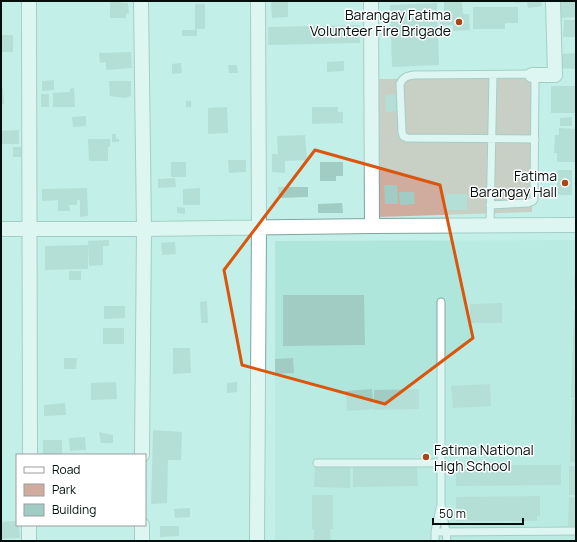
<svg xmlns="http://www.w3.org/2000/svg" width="577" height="542" font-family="Manrope,sans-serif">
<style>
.built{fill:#afe6dc}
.green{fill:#cfac9e}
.building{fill:#a0ccc4}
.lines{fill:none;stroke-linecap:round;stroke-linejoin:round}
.lane-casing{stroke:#7ca79f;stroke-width:9}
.street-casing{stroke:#7ca79f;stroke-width:16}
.lane{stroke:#fff;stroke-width:7}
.street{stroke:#fff;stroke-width:14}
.marked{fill:none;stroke:#dc550c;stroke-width:3;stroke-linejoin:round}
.poi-dot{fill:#ab4715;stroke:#fff;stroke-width:1.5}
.labels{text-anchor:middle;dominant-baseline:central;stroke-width:3;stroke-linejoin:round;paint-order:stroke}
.poi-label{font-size:14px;fill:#010f0c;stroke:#fff;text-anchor:end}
</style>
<rect width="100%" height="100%" fill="#c2efe7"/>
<path class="built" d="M576 240V541H275V241Z"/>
<path class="green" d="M532 78V212L378 217 374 79Z"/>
<path class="building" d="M110 1H121V3H128L129 14 126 13V18H110Z
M288 1V17L272 18 271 2Z
M444 1H462L463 14H469L470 30 453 31V25L440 26V15H444Z
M515 1H541L542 6 528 8 527 2 515 3Z
M560 1H576V17L559 18Z
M437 3 439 65 392 67 390 5Z
M195 4H205V29H197V36H182V30H195Z
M473 7H518V23H505V29H473Z
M564 20H576V37H563Z
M359 25 360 43 268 45V27Z
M1 35H13V52H1Z
M131 52 132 68 106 70V62L100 63 99 53Z
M576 53V69L559 68 561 54Z
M344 61V71L327 72V62Z
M181 63 182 73 172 74V64Z
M228 65H237L238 73H229Z
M54 80V90L42 91V81Z
M109 81H131V96L125 98 110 96Z
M551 86H576V113H551Z
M1 88H3L4 104H1Z
M74 88 75 107H53V93L70 92V89Z
M41 94H49V107H41Z
M396 94 397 111 386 112 385 95Z
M186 101H191V107H186Z
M227 107 228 133 208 134V108Z
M312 107H338V112H343V123L312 124Z
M86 116V126L73 127 72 117Z
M572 117V126H560V118Z
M559 128 576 129 575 162H557V153H554L555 135H559Z
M19 130V144H1V131Z
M112 134H116V139H119V142H112Z
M305 135 307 160 285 161V173L272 172V154H278L277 136Z
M88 139H110V147H108V161H89Z
M13 147H21L22 157H13Z
M228 160H246V172L229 173Z
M171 162H186V177H171Z
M320 162H343V176H336V181H320Z
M557 170H572V195H557Z
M175 178 176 187 158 188V179Z
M384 185H397L398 204H385Z
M278 187H308V197L279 198Z
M87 188 88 216 80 217V200H77V205H69L70 211H58V200L42 201V189Z
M200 188V205H183V189Z
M399 192H414L415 204 400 205Z
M446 194H467V210H446Z
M342 203 343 213H318V204Z
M177 207 185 208V214L177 213Z
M109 240V246H103V265L89 266 88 241Z
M175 242 176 254 162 255 161 243Z
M88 245V269L45 270V246Z
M69 271H81V280H69Z
M574 275H576V305H575Z
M283 295H364L365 345 283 346Z
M207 301 208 323H201L200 302Z
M502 303V323H470V304Z
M104 306H125V318L104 319Z
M574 310H576V398H571Z
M103 328H124V344H103Z
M173 348H190L191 373 173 374Z
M64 358H77L76 369H64Z
M293 358 294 373 275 374V359Z
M116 382 117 399 91 400V383Z
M237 382V392L227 393V383Z
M490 384 491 406 453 408 451 386Z
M372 389 374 409 347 411 346 391Z
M419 389V409L374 410V390Z
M572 399H576V462H570Z
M65 403 66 415 44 416V405Z
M153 430 182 432 181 460H168L167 503 151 504Z
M99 432 113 435V443H101Z
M85 437 86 450 70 451 69 438Z
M43 440H62V455H43Z
M456 465H561V485L456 486Z
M315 466 350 467V488L314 487Z
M417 466 418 486 353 487V467Z
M569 466H576V495H569Z
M312 495H333V529H330L331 541H314V529H312Z
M540 496V516H537V521H456V497Z
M569 497 576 498V526H568Z
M190 508V517L175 518 174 509Z
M17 521V525H19L20 538 1 539V522Z
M160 526H179V536L160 537Z"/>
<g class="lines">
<defs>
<path id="lane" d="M490 205 528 203 533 201 534 199 535 81 534 78 528 74 414 75C407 76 403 77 400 84L402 132 403 136 407 138 535 139
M490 225 493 75
M441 302V504L446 532 447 541
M317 463H440
M435 532 576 531
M435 541V532L440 508"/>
<path id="street" d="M29 1 30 455
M141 1 144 229 142 455
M371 1 372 226
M532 75H555L553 1
M1 229H144L372 226 576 225
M29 541V525
M142 541V525
M257 541 259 227 258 1"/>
</defs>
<use href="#lane" class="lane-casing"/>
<use href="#street" class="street-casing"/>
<use href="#lane" class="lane"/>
<use href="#street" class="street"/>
</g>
<path d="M0 0H577V542H0ZM315 150 440 185 473 338 385 404 242 365 224 270Z" fill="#c2efe7" fill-opacity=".55" fill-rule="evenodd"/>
<path class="marked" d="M315 150 440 185 473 338 385 404 242 365 224 270Z"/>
<g class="poi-dot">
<circle cx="459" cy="22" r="4"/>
<circle cx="565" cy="183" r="4"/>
<circle cx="426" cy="457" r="4"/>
</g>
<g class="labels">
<g class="poi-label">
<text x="451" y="14">Barangay Fatima<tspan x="451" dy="16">Volunteer Fire Brigade</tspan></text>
<text x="557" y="175">Fatima<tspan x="557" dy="16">Barangay Hall</tspan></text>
<text x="434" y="449" text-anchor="start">Fatima National<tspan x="434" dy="16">High School</tspan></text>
</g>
</g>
<rect width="577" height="542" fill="none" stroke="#010f0c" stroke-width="4"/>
<rect x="16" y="454" width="130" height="72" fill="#ffffff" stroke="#999f9e"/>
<rect x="24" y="467" width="20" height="6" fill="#ffffff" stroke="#999f9e"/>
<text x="52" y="474" font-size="12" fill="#010f0c">Road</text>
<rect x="24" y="484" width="20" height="12" fill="#cfac9e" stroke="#999f9e"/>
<text x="52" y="494" font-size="12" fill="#010f0c">Park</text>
<rect x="24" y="504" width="20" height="12" fill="#a0ccc4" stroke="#999f9e"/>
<text x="52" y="514" font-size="12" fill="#010f0c">Building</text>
<path d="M433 518v6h90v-6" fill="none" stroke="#010f0c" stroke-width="2"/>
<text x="439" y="518" font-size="12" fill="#010f0c" stroke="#ffffff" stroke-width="3" paint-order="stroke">50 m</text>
</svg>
